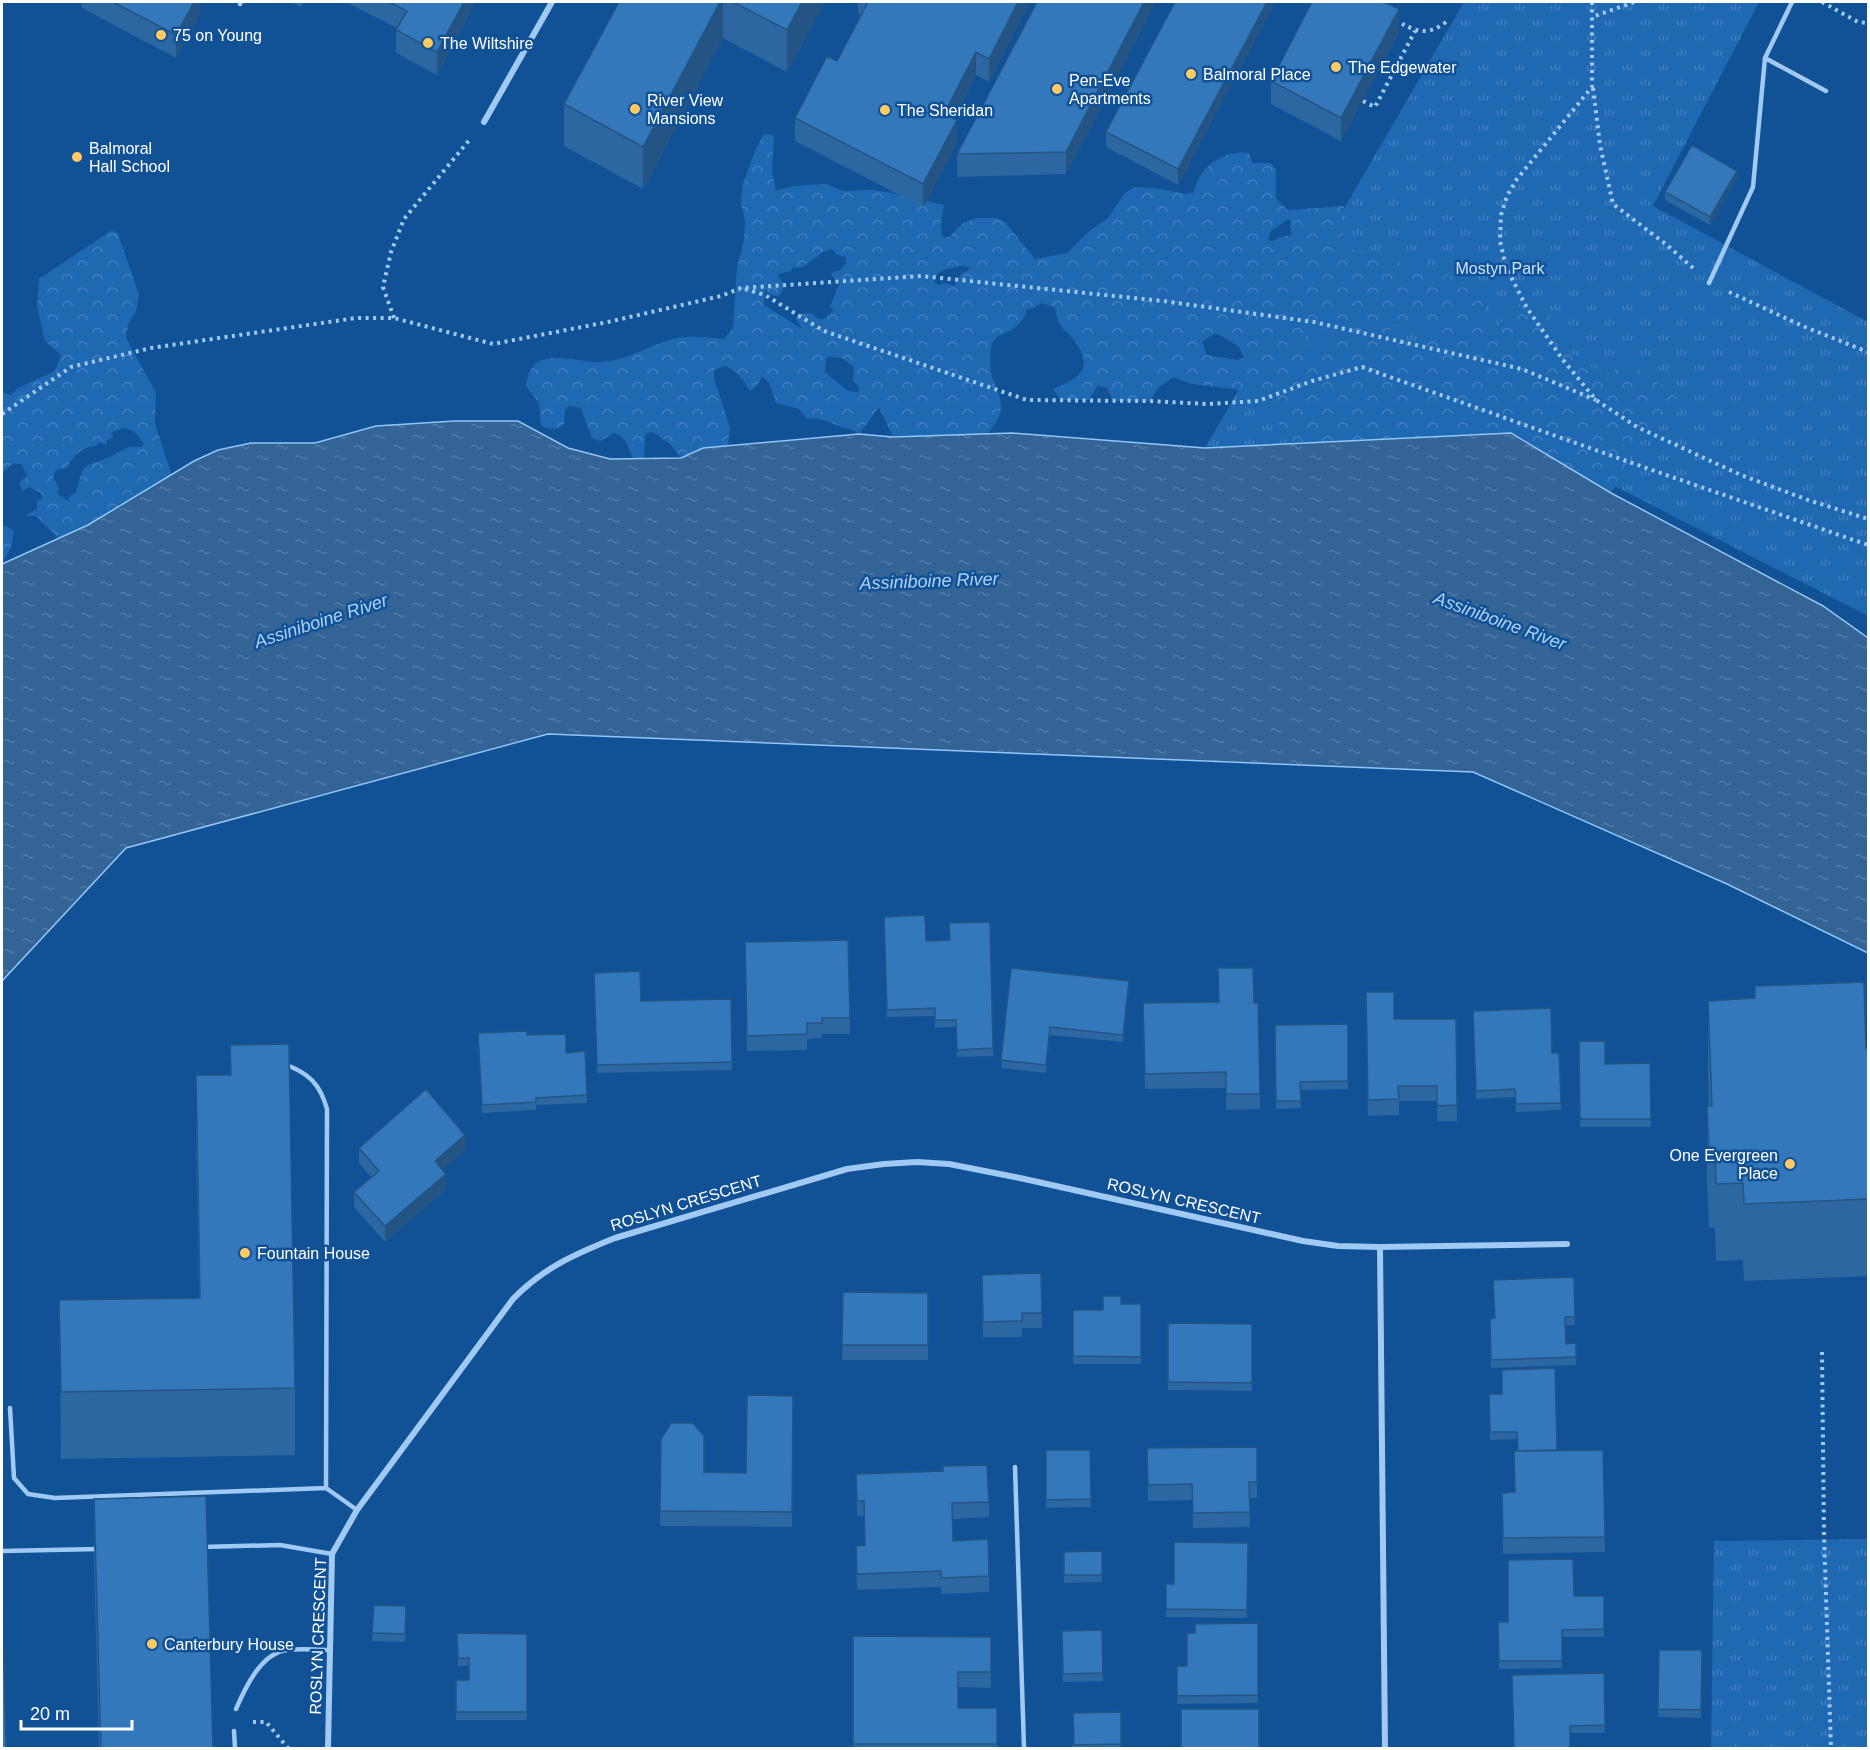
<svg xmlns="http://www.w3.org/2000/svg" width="1870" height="1750" font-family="Arial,sans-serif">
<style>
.grass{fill:url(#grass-tufts)}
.forest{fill:url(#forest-crowns);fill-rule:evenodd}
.water{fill:url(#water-ripples);stroke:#91c5f7;stroke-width:1.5}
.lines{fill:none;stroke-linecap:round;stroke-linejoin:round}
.path{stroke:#a0c9f3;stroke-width:4;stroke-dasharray:3 4.5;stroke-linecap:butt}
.service{stroke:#a0c9f3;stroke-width:4.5}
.minor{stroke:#a0c9f3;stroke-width:6}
.wall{fill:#2d67a2}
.shaded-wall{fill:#245484}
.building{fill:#3478bc;stroke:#245484;stroke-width:1.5}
.poi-dot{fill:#ffca62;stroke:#115195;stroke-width:2}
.labels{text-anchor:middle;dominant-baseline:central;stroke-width:5;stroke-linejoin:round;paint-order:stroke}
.poi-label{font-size:16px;fill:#fff;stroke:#115195;text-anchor:start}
.park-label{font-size:16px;fill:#c8e3fe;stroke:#115195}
.street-label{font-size:16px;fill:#fff;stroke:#115195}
.water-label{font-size:18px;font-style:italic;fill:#acd3fa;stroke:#115195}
</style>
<defs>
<pattern id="grass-tufts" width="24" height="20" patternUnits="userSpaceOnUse" patternTransform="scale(1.5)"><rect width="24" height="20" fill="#1f69b3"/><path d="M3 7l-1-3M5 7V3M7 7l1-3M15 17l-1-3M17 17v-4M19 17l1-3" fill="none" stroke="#4180be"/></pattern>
<pattern id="forest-crowns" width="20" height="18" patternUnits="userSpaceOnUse" patternTransform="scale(1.5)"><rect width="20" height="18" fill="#1f69b3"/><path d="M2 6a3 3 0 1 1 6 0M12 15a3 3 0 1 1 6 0" fill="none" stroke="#4180be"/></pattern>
<pattern id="water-ripples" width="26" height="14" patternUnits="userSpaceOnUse" patternTransform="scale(1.5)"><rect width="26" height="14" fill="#346395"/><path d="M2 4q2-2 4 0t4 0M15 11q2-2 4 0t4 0" fill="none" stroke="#527aa5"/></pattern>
</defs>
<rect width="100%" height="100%" fill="#115195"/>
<path class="grass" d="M1464 2H1759L1653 206 1868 322V616L1511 433 1205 448Z
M1868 1539V1748H1711L1714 1541Z"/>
<path class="forest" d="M764 134 774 135 772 170 776 191 793 186 826 184 843 191 871 190 887 192 944 205 941 223 942 237H949L963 223 976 218H995L1005 222 1035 259 1067 253 1089 231 1108 218 1125 193 1134 187 1154 188 1186 194 1193 193C1196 187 1198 180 1201 175 1211 159 1231 150 1249 153L1252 163H1270L1276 169V198L1287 210 1344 206C1340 226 1340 232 1351 249 1367 254 1381 250 1396 257L1400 266 1405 269 1412 262 1422 258 1457 283 1467 278 1475 280 1484 287 1485 307 1482 330 1497 329C1505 320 1503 308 1516 305L1528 312 1547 314 1559 324C1563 359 1583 365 1612 374L1620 358 1662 385 1677 398 1670 412 1655 416 1632 448 1629 462 1611 493 1511 433 1290 444 1265 399 1250 391 1192 384 1173 377 1158 388 1150 401H1113L1107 388 1098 385 1089 400H1061L1053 389C1086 376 1094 365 1070 335 1067 332 1063 329 1060 325 1057 320 1057 313 1054 307L1042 303 1032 309H1027C1019 338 995 328 991 348 990 355 990 365 991 372 993 384 1002 396 1001 409 1000 418 993 426 988 434L893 437 879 407 859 434C852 428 848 430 841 427 828 422 821 417 807 419L799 409 776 403 769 383 762 376 758 385 750 391C743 380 738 371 725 366L714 370V378L730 428 728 446 703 448 681 458 670 444 653 432 647 433 645 436 644 459H633C629 449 626 436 614 433L600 441 592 438 581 408 569 406 565 410 564 424C556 431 550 431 541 425L539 403 526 386C527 377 530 367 538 362 554 353 580 362 598 362 625 362 647 346 673 339 688 335 708 337 724 339L733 328 737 268 744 240 745 220 741 203 742 187 756 148ZM1288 219 1291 221 1290 227 1292 235 1281 237 1273 241 1268 240 1270 232ZM832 249 837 255 846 257V263L839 271H834L831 274 835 280 840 282 830 307 834 310 824 319H818L812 313 798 314 796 319 802 329 764 305 765 289C769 294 773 297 780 295L785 285 779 277 778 274 791 271 793 267C807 271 817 251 832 249ZM961 266 969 267 968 271 962 273 954 286 946 283 939 285 934 282C934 269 950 269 961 266ZM1395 324 1421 328 1424 331 1422 340 1419 342C1408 339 1394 340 1388 331ZM1332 326 1334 330 1317 351 1307 345 1304 338 1306 336ZM1214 334H1218L1239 347 1244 358 1237 360 1207 355 1202 342ZM830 357 842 358 854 367 853 381 858 386 859 392 848 391 825 372 826 358Z
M112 230 118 234 139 295 136 311 128 324 126 338 156 393 155 424 172 476 88 525 58 538 36 516H25L37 509V501L43 498 41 493 29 487 23 491 19 483 27 476 22 464H13L3 472H2V392L11 395 18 388 55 371 61 355 45 341 37 306 39 279ZM125 428 134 431 144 444 142 447H129L110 457 86 466 82 471 76 492 69 497 68 501 57 493 59 488 53 477 56 470 67 468C72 457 84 445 96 446L100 442 104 445 107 443V440L113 437 111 432Z
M2 524 14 531 11 547 2 564Z"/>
<path class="water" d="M455 421H518L568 448 610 459 681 458 703 448 859 434 893 437 1012 433 1205 448 1511 433 1611 493 1823 606 1868 638V953L1727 884 1473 772 548 734 126 848 2 981V564L88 525 194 461 218 450 251 443H315L376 426Z"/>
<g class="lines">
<path class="path" d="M1592 2V17
M1634 2 1592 17V87L1517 179 1507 196 1501 215 1500 241 1506 267 1527 308 1563 360 1596 400 1637 427 1741 475 1808 500 1868 519
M1822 2 1858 22 1868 23
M1395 20C1415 31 1426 37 1446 22
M1593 88 1600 145 1613 204 1667 245 1693 268
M1363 101 1375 107 1415 31
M745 289 765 295 824 331 1027 400 1150 401 1207 404 1258 401 1312 381 1362 367 1629 462 1868 545
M1729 292 1805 327 1868 352
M394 318 383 287 391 252 404 219 471 138
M2 414 71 367 151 348 356 318H394L493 344 608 322 721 296 741 288 921 276 1163 301 1314 322 1522 369 1596 400
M1822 1352 1824 1535 1831 1748
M253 1722H266L288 1748"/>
<path class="service" d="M1792 2 1765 58 1826 91
M240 4 241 2
M1709 283 1753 187 1765 58
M284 1064C309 1073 320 1084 327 1109L326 1488
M10 1408 14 1478 28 1494 55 1498 326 1488 357 1510
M1015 1467 1024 1748
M203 1547 280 1545 332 1554
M2 1551 99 1549
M236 1709C245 1688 261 1653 287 1650 301 1648 316 1650 330 1650
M234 1731 235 1748"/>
<path class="minor" d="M484 122 552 2
M1380 1247 1567 1244
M328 1748 332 1554 357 1510 513 1299C543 1268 575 1254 615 1238L847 1169 884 1164 917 1162 949 1164 1020 1178 1303 1241 1338 1246 1380 1247 1385 1748"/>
</g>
<path class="wall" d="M82 2H200V13L176 58 82 8Z
M291 2H304L301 7Z
M346 2H476L437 75 396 53V30L397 28Z
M619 2H825L787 72 723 38 643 189 564 146V104Z
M858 2H1027V7L989 82 976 75 954 119 957 143 923 207 795 141V118L837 61 861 15 858 14Z
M1155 2V4L1066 174 957 177V154Z
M1175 2H1275L1178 185 1106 147V132Z
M1399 32 1341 141 1271 104V81Z
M1737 178 1710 225 1665 200V192Z
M884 917 926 941 993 1048V1056L957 1057 956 1027 935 1028V1016L887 1017Z
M848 940 850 1034H822V1038L807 1039V1050L747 1051 745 957Z
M1011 968 1129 989 1123 1042 1050 1035 1046 1073 1001 1068Z
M594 973 641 1001 731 999 732 1070 597 1073Z
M1366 992 1394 1019H1456L1457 1121H1437V1101H1399V1115L1368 1116Z
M1708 1001 1869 1048V1276L1744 1281 1743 1260 1716 1261 1715 1227 1709 1228 1707 1183V1106H1709L1708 1077Z
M1254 1003 1260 1094V1109L1226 1110V1088L1145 1089 1143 1018Z
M1473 1019 1552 1053H1559L1561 1110 1516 1112 1515 1097 1476 1099Z
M1348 1024V1089L1300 1090 1301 1108 1276 1109 1275 1025Z
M527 1035 566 1053 587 1095V1103L536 1105V1110L482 1113 478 1041Z
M1579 1041 1605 1064 1650 1063 1651 1127H1580Z
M230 1045 295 1388V1455L61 1459 59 1300 199 1298 196 1142V1075H230Z
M359 1148 465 1150 442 1170 446 1189 385 1242 354 1207V1192L371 1177 359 1163Z
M1574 1277 1575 1325H1565L1566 1344 1576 1343V1365L1491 1368 1490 1319 1494 1318Z
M982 1291 1042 1313V1328H1022V1337H983Z
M843 1292 928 1293V1360H842Z
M1121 1304H1141V1364H1073V1310H1103Z
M1168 1323 1252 1324V1391L1168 1390Z
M1489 1394 1557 1450H1603L1605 1552 1503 1554 1502 1493 1515 1492 1518 1451 1517 1439 1490 1440Z
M793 1396 792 1527 660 1526 661 1439 704 1472 746 1473Z
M1257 1447V1498H1249L1250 1527 1193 1528 1192 1500 1148 1501 1147 1448Z
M1046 1450H1090L1091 1507 1046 1508Z
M856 1474 989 1502V1517L953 1519V1541L989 1576V1592L941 1594V1587L857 1590 856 1546 865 1545 864 1516H857Z
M94 1499 213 1749H99L94 1565Z
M1248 1543 1247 1618 1166 1617V1584H1174Z
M1102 1551V1582L1064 1583V1552Z
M1574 1596H1604V1637H1562V1668L1499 1669 1498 1622H1508Z
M374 1605 406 1606 405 1642 372 1641Z
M1258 1623V1703L1177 1704V1666H1187L1195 1633Z
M1102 1630 1103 1681 1063 1682 1062 1631Z
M457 1633 527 1634V1720H456V1680H469V1666H458Z
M853 1636 991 1637V1688L958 1687V1708H997V1749H853Z
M1659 1650H1702L1701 1718 1658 1717Z
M1604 1673 1605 1733H1570L1514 1749Z
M1121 1712V1749H1073V1713Z"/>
<path class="shaded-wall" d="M194 2H200V13L176 58V35Z
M464 2H476L437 75V52Z
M720 2H723V38L643 189V147Z
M802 2H825L787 72V30Z
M1018 2H1027V7L989 82V59Z
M1144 2H1155V4L1066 174V152Z
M1267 2H1275L1178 185V169Z
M1399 9V32L1341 141V118Z
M976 52V75L944 137V114Z
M957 120V143L923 207V184Z
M1737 171V178L1710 225V217Z
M1129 981V989L1123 1042V1035Z
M1050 1027V1035L1046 1073V1065Z
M465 1135V1150L435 1176V1161Z
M446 1174V1189L385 1242V1226Z"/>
<path class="building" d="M113 2H194L176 35Z
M389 2H464L437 52 396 30 407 11Z
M619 2H720L643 147 564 104Z
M733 2H802L787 30Z
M868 2H1018L989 59 976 52 944 114 957 120 923 184 795 118 827 56 837 61Z
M1037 2H1144L1066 152 957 154Z
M1175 2H1267L1178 169 1106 132Z
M1312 2H1384L1399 9 1341 118 1271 81Z
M1692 145 1737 171 1710 217 1665 192Z
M925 915 926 941 950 940 949 923 990 922 993 1048 957 1050 956 1020H935V1008L887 1010 884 917Z
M848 940 850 1018H822V1023H807V1034L747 1036 745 942Z
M1011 968 1129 981 1123 1035 1050 1027 1046 1065 1001 1060Z
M1218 968H1253L1254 1003H1258L1260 1094H1226V1072L1145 1074 1143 1003 1219 1002Z
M640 971 641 1001 731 999 732 1062 597 1065 594 973Z
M1864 982 1866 1048H1869V1199L1744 1204 1743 1183 1716 1184 1715 1150 1709 1151 1707 1106H1712L1708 1001 1755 998V986Z
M1366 992H1394V1019H1456L1457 1105 1437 1106V1086H1398L1399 1099 1368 1100Z
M1551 1008 1552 1053H1559L1561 1103 1516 1104 1515 1089 1476 1091 1473 1011Z
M1348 1024V1081L1300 1082 1301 1101H1276L1275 1025Z
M527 1031V1035L566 1034V1053L585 1051 587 1095 536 1098V1102L482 1105 478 1033Z
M1579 1041H1605V1064L1650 1063 1651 1119H1580Z
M289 1044 295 1388 61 1392 59 1300 200 1298 196 1075H231L230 1045Z
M426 1089 465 1135 435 1161 446 1174 385 1226 354 1192 379 1171 359 1148Z
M1041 1273 1042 1313H1022V1321L983 1322 982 1275Z
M1574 1277 1575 1317H1565L1566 1344 1576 1343V1357L1491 1360 1490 1319 1495 1318 1493 1280Z
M843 1292 928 1293V1345H842Z
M1103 1296H1121V1304H1141V1357L1073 1356V1310H1103Z
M1168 1323 1252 1324V1383L1168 1382Z
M1555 1368 1557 1450 1518 1451 1517 1432H1490L1489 1394H1502V1370Z
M747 1395 793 1396 792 1512 660 1511 661 1439 671 1423H693L704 1436V1472L746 1473Z
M1257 1447V1482H1249L1250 1512 1193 1513 1192 1484 1148 1485 1147 1448Z
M1046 1450H1090L1091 1499 1046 1500Z
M1603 1450 1605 1537 1503 1538 1502 1493 1515 1492 1514 1451Z
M987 1465 989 1502 952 1503 953 1541 988 1539 989 1576 941 1578V1571L857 1574 856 1546 865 1545 864 1501H857L856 1474 943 1471V1466Z
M206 1496 213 1749H101L94 1499Z
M1174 1542 1248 1543 1247 1610 1166 1609V1584H1174Z
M1102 1551V1575H1064V1552Z
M1573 1559 1574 1596H1604V1629L1562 1630V1661H1499L1498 1622H1508V1560Z
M2 1584 6 1749H2Z
M374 1605 406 1606 405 1634 372 1633Z
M1258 1623V1695L1177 1696V1666H1187V1633H1195V1624Z
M1102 1630 1103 1673 1063 1674 1062 1631Z
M457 1633 527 1634V1712H456V1680H469V1658H458Z
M853 1636 991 1637V1672H958V1708H997V1744H853Z
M1659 1650H1702L1701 1710 1658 1709Z
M1604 1673 1605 1725 1570 1726V1749H1514L1512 1675Z
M1181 1709H1259V1749H1181Z
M1121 1712V1744L1074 1745 1073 1713Z"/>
<g class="poi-dot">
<circle cx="161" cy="35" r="6"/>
<circle cx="428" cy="43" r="6"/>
<circle cx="1336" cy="67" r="6"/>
<circle cx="1191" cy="74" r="6"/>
<circle cx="1057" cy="89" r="6"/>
<circle cx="635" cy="109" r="6"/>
<circle cx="885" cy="110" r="6"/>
<circle cx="77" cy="157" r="6"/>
<circle cx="1790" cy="1164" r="6"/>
<circle cx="245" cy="1253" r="6"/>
<circle cx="152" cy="1644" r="6"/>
</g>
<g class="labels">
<g class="poi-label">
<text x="173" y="35">75 on Young</text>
<text x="440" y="43">The Wiltshire</text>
<text x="1348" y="67">The Edgewater</text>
<text x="1203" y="74">Balmoral Place</text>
<text x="1069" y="80">Pen-Eve<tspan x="1069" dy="18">Apartments</tspan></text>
<text x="647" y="100">River View<tspan x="647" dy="18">Mansions</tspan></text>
<text x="897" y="110">The Sheridan</text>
<text x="89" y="148">Balmoral<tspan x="89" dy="18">Hall School</tspan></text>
<text x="1778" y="1155" text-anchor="end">One Evergreen<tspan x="1778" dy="18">Place</tspan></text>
<text x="257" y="1253">Fountain House</text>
<text x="164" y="1644">Canterbury House</text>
</g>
<g class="park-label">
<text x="1500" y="268">Mostyn Park</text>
</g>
<g class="street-label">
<text transform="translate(1184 1201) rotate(13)">ROSLYN CRESCENT</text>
<text transform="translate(686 1203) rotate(-17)">ROSLYN CRESCENT</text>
<text transform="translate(318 1636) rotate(-88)">ROSLYN CRESCENT</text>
</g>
<g class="water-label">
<text transform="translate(929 581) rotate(-2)">Assiniboine River</text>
<text transform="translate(321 621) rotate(-18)">Assiniboine River</text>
<text transform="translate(1500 621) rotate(20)">Assiniboine River</text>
</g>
</g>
<rect width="1870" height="1750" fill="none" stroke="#ffffff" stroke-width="6"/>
<path d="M21 1720v9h111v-9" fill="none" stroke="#ffffff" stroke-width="3"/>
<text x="30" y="1720" font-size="18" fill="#ffffff" stroke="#115195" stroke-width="4.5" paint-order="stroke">20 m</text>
</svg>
